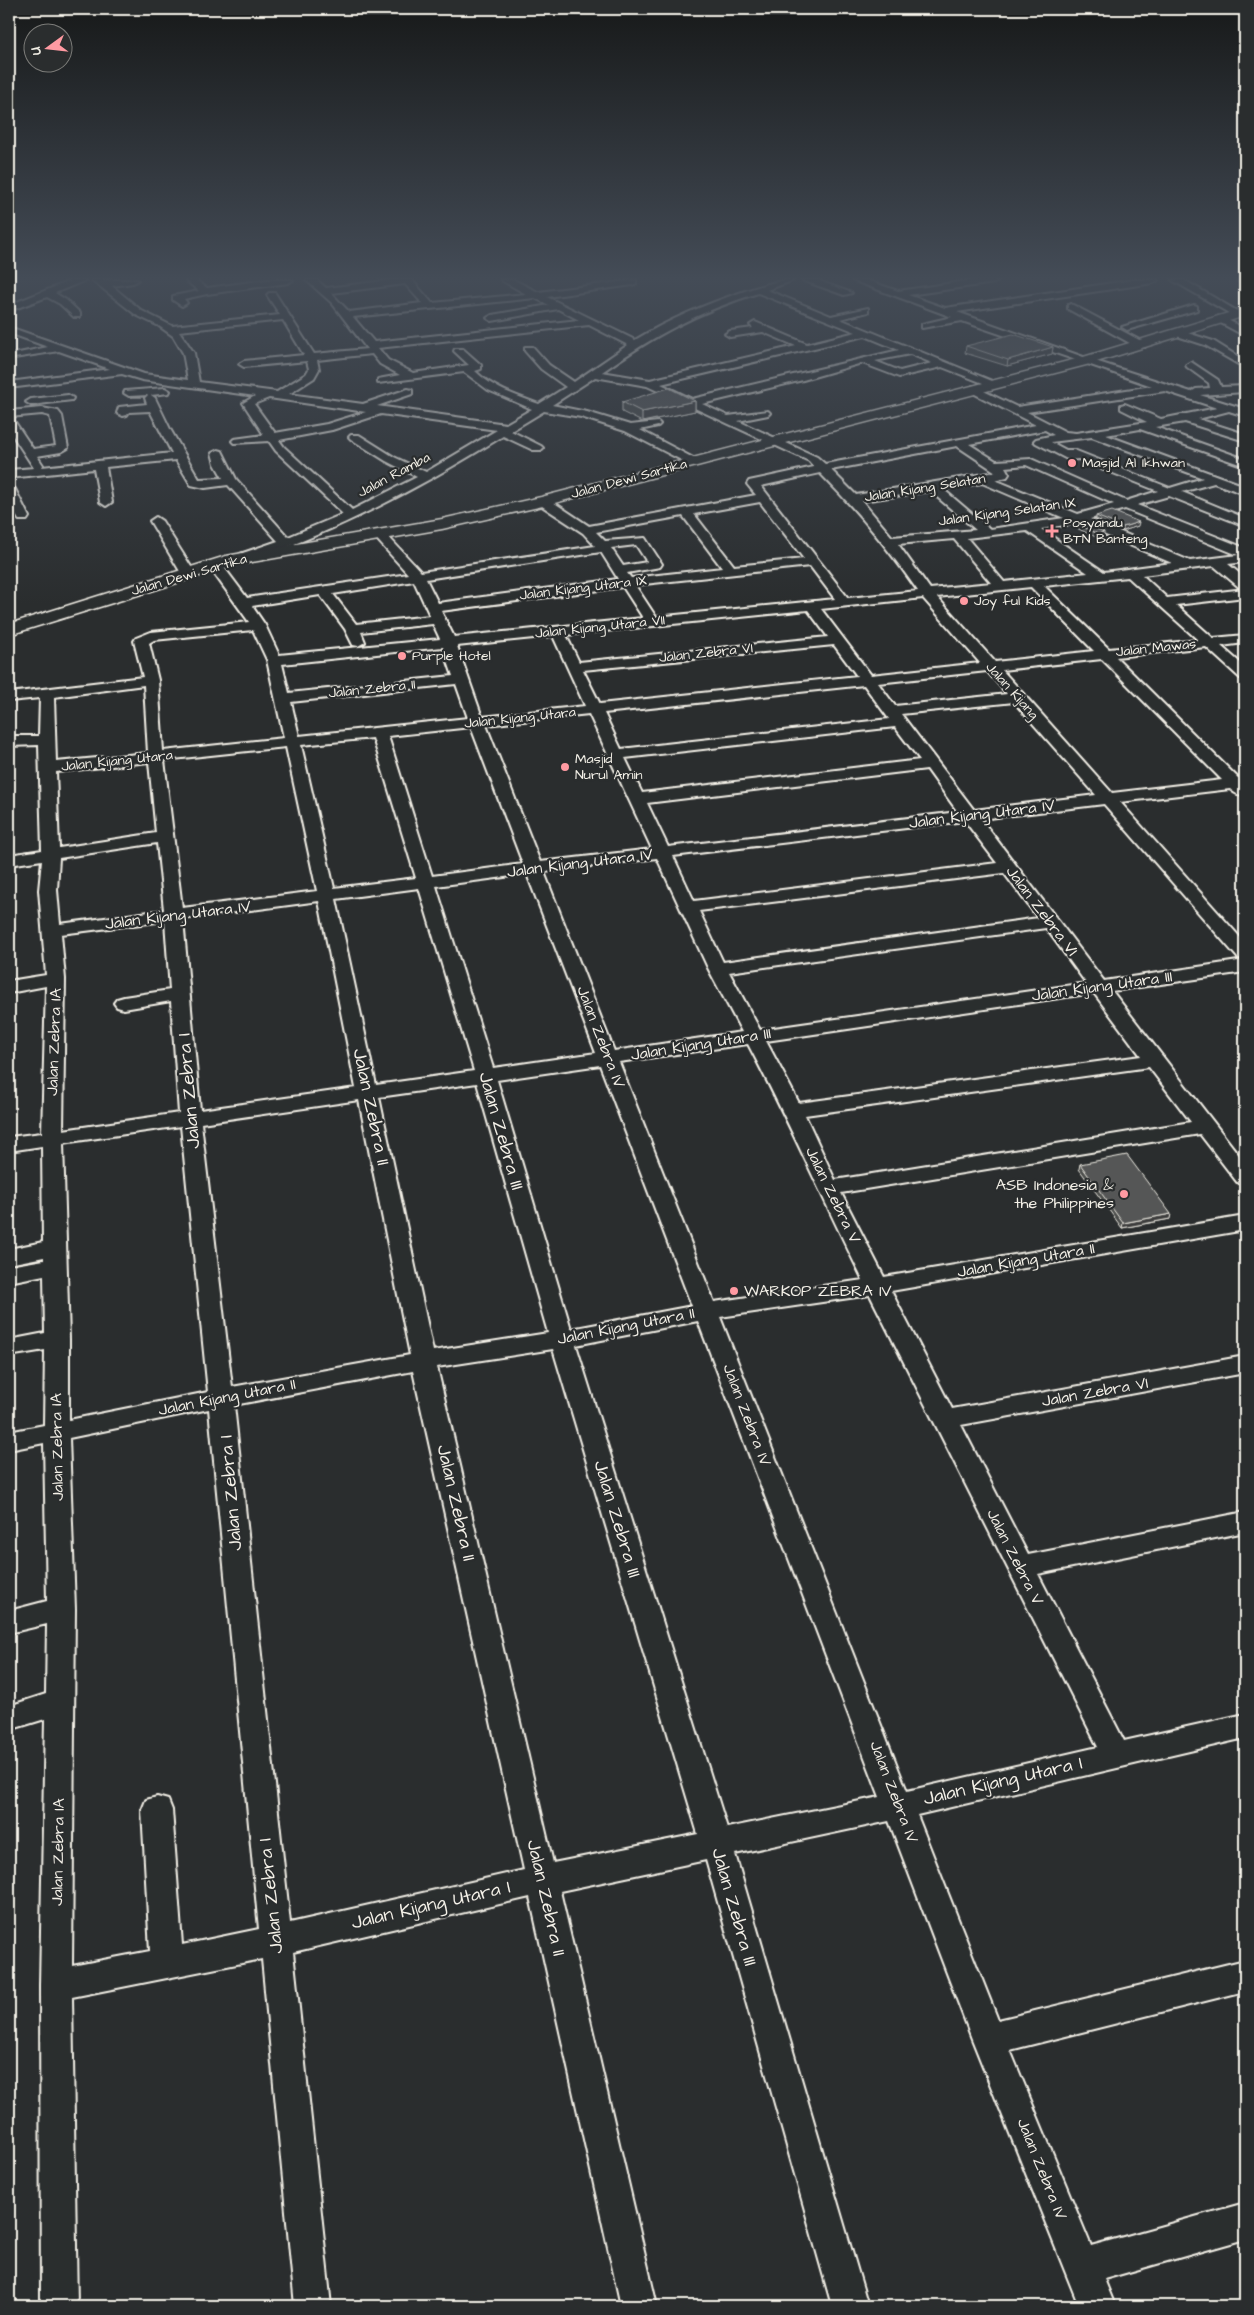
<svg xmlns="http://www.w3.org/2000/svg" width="1254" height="2315" font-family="'Architects Daughter',sans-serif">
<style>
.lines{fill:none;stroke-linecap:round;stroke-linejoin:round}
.minor-casing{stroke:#f4f1e8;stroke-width:4}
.major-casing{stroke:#f4f1e8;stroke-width:3}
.minor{fill:#2a2d2e;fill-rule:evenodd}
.major{fill:#2a2d2e;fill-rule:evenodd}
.wall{fill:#494b4a;stroke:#f4f1e8}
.shaded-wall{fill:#3c3d3c;stroke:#f4f1e8}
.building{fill:#555756;stroke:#f4f1e8}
.poi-dot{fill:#ff9aa2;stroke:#2a2d2e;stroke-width:2}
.labels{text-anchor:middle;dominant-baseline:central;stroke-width:4.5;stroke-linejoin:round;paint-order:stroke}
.far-poi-label{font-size:14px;fill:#f4f1e8;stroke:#2a2d2e;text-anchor:start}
.far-street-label{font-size:14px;fill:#f4f1e8;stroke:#2a2d2e}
.street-label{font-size:16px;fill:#f4f1e8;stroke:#2a2d2e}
.poi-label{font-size:16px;fill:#f4f1e8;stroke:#2a2d2e;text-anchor:end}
.near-street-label{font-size:19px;fill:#f4f1e8;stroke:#2a2d2e}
</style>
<rect width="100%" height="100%" fill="#2a2d2e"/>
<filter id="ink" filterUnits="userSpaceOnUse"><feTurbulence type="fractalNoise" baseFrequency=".02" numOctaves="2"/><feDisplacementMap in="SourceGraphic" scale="10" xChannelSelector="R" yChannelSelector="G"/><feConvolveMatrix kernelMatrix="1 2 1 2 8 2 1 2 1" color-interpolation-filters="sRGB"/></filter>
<g filter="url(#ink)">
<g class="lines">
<defs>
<path id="minor" d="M72 280H86L55 293 66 300 80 313V317H74L60 304 47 297 9 311V305Z
M92 280H138L133 283 112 286 142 311 172 326 280 315 267 295 269 293H275L314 354 367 349 332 303 306 280H317L326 288 392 280H412L432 303 526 294 501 280H514L538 292 636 280V284L633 285 547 297 635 340C670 319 706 304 745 291 761 286 776 280 794 280L767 290 831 316 868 308V312L840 319 997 383 992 386 988 385 942 367 899 377 862 363 803 380 702 404 728 416 768 411 770 413 768 415 738 421 817 457 825 464 1036 425 969 391 968 389 973 386 1017 407 1152 386 962 321 922 328V324L952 317 852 280H866L898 291 973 280H999L994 283 908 295 945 308 1133 280H1158L1153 283 957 312 1089 359 1191 392 1196 389 1210 388 1209 383 1187 367 1186 365 1191 362 1218 380 1221 387 1245 386V392L1200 395 1245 409V416L1229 411 1198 419 1245 434V441L1185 422 1155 427 1245 459V466L1140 429 1106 435 1245 486V494L1214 483 1182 492 1245 518V526L1169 496 1137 505 1245 548V562L1228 564 1245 578V597L1176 605 1213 638 1245 635V643L1221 646 1245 667V679L1240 678 1206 647 1116 657 1238 778 1245 777V794C1238 796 1235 793 1230 789L1120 802 1245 943V959L1238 958 1104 804 981 819 1104 981 1245 960V972L1112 991 1245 1163V1184L1237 1182 1200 1134 841 1193 884 1277 1245 1216V1230L891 1291 952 1409 1245 1356V1373L961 1425 1028 1555 1245 1512V1532L1038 1574 1124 1741 1245 1714V1738L917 1815 998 2020 1245 1960V1991L1010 2050 1091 2246 1245 2203V2239L1104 2279 1115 2306H1079L972 2039 889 1821 735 1854 868 2306H832L706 1860 560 1891 657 2306H621L530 1897 293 1952 331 2306H295L262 1959 72 1997 77 2306H41L40 1985 45 1719 9 1730V1706L46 1694 47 1624 9 1633V1611L47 1601 44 1443 9 1450V1432L44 1425 45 1350 9 1356V1340L45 1333 44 1275 9 1282V1266L44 1260V1257L9 1264V1249L43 1242 42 1146 9 1151V1137L42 1133 46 986 9 993V981L46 975 39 890 42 860 9 865V855L42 850 39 745 9 746V736H39L40 698 9 701V693L143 677 134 641 136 638 151 632 249 622 208 565 210 562H220L247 598 408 574 373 535 379 531 384 532 421 572 595 546 583 533 539 504 537 501 539 498H547L589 526 756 495 747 484 749 481 814 467 809 461 647 386 595 377 552 405 587 412 630 425 658 422 660 424 658 426 640 430 697 460 699 462 697 464H689L625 431 581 417 544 411 511 431 541 446 543 448 541 450H533L503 436C430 481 354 523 273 552 264 555 251 562 240 560L238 557 240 554 278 541 228 485 205 488 191 485 176 460 106 467 112 502 106 506 100 502 94 469 9 478V470L34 468 9 430V418L13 419 33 449 56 446 50 416 42 414 9 417V411L42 408 58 411 62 416 68 448 61 452 37 456 43 465 42 467 172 453 150 411 129 412 127 415 123 416 117 413 119 407 147 404 145 398 148 395 129 396 124 393 125 391 165 388 170 391 169 393 151 395 155 398 170 429 199 479 223 478 215 464 212 453 218 450 222 451 236 479 288 537 343 514 276 451 269 441 234 443 232 441 234 439 264 435 243 403 255 396 142 380 122 374 9 388V382L110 369 59 351 14 358V354L48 347 9 333V327L144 374 188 380 183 353 173 336 159 326 136 315ZM405 284 422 303 349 312 331 293ZM758 293 856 332 807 344 755 322 750 325 753 328 730 331 725 334 730 337 763 332 796 346 650 380 602 372C655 335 695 313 758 293ZM535 298 549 305 492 315 487 318 492 321 558 309 579 320 374 342 353 317ZM283 320 304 355 244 361 239 364 244 367 307 361 309 369 306 374 277 392 199 382 194 353 179 331ZM589 325 628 345 574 382 549 365 533 347H525V351L541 369 566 387 539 404C516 396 492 388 475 371L481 369V365L463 349H455L454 351 469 365 413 373 388 360 378 348ZM865 336 899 350 692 399 661 384ZM372 354 380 364 400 375 378 379V383L464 372 488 390 532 409 506 424 377 406 412 394V390L408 389 363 404 289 394 314 378 319 369 317 360ZM910 354 932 363 900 371 875 361ZM1165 391 1217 408 1161 419 1125 404 1121 405V409L1147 422 1076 433 1066 432 1027 412ZM269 398 366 412 327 424 275 433 254 404ZM381 414 497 430 426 472 394 457 359 435H351L349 437 351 439 386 461 417 477 352 510 284 447 279 440 332 430ZM1045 430 1054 435 1036 439 1034 441 1036 443 1069 460 1078 459 1158 491 1126 501 1031 459 996 461 969 444ZM1092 437 1203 478 1170 488 1074 450H1066L1051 442ZM957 446 996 472 856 495 831 470ZM1026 465 1114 504 1078 514 995 480 1007 477 1009 474 1005 467ZM820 473C856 509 888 548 918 591L848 598 761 486ZM982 483 1064 518 990 529 943 489ZM930 491 976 530 892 537 862 501ZM760 502 804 559 734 566 694 514ZM1125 509 1238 555 1190 561 1090 519ZM683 516 722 568 631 578 627 573 660 567 662 564 645 538 605 541 596 532ZM1077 523 1172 563 1104 572 1041 529ZM1027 531 1088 573 1004 582 967 538ZM954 539 991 583 930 589 898 544ZM636 545 647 562 623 566 611 548ZM601 552 618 579 438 603 426 579ZM810 566 835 599 656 617 635 585ZM1214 566 1240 588 1245 589 1167 598 1142 575ZM1128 577 1198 640 1109 649 1044 586ZM414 581 430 616 356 624 333 594ZM623 587 643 618 454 637 441 611ZM1031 587 1094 651 995 662 937 597ZM320 595 345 629 353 645 358 646 365 642 361 632 433 624 440 639 279 655 265 625 252 606ZM923 598 980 663 871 675 821 609ZM808 610 828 637 579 662 566 635ZM253 630 267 660 284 738 163 751 158 680 149 643 154 640ZM553 636 585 706 482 717 457 646ZM834 645 857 676 600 704 583 670ZM443 647 453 676 289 693 282 664ZM1102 659 1222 780 1112 793 1002 670ZM987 671 1007 694 895 706 878 683ZM456 684 468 718 299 736 291 702ZM144 685 148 753 56 762 54 697ZM864 685 889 719 621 749 604 713ZM1014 702 1096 795 974 810 901 714ZM589 714 652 849 540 862 486 725ZM471 727 523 864 432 876 388 736ZM895 727 920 760 642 793 625 758ZM373 738 416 878 334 888 301 745ZM286 747 317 891 182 908 164 760ZM149 762 156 833 59 848 56 772ZM927 769 958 812 668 847 647 803ZM965 821 997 863 694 901 673 856ZM157 843 164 910 60 924 57 890 59 858ZM657 858 708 968 742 1032 614 1051 544 872ZM1004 873 1038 918 723 962 699 911ZM527 874 596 1053 493 1068 436 886ZM419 888 474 1071 376 1085 336 899ZM319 901 356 1088 200 1110 183 919ZM165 921 170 990 124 997 117 999 114 1003 117 1007 124 1009 171 1001 179 1113 63 1130 65 979 61 934ZM1046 928 1086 983 760 1030 729 972ZM1094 993 1141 1056 799 1103 766 1041ZM748 1044C789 1121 824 1202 863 1280L714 1302 619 1062ZM600 1065 692 1306 571 1329 497 1080ZM1149 1067 1191 1122 835 1180 805 1115ZM477 1083 548 1333 433 1351 379 1097ZM359 1100 410 1355 232 1387 201 1123ZM181 1126 208 1392 69 1420V1339L63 1143ZM870 1295 1098 1747 907 1791 720 1317ZM698 1321 880 1797 727 1828 576 1345ZM553 1349 698 1834 553 1863 437 1367ZM413 1371 524 1870 290 1923 234 1405ZM209 1409 259 1929 182 1945 172 1810 168 1800 157 1797 146 1800 142 1810 150 1951 72 1966 75 1609 69 1438Z
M185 280H196L207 288 266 280H293L288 283 207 294 184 299 187 303 182 306 173 300V296L199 291Z
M802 280H817L852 293 844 295Z
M1172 280H1184L1242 314 1237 317 1234 316Z
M1237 280H1245V284L1239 282Z
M1071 304 1145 343 1146 345 1145 347H1137L1068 309V305Z
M1194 305 1197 306V310L1127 330 1122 327Z
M1220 316 1245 329V336L1217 321V317Z
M1178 330 1213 341 1245 361V368L1205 345 1174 335V331Z
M68 395 73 398 72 400 31 405 26 402 31 399Z
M9 485 15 489 29 517 27 520H19C11 508 8 499 9 485Z
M156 517 162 521 195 573 193 576 188 577 181 573 150 521Z"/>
<path id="major" d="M1245 308V316L1090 364 543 506 442 529 235 565 9 635V624L226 556 442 519 541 497 1080 358Z"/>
</defs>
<use href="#minor" class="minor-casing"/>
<use href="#major" class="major-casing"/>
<use href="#minor" class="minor"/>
<use href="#major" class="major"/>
</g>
<path class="wall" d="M966 346 1053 347 1052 354 1007 366 965 353Z
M695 401V411L642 422 622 412V402Z
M1096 516 1138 526 1123 531 1096 519Z
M1072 522 1104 536 1098 538 1072 526Z
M1080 1164 1170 1219 1122 1228 1079 1169Z"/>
<path class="shaded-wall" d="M1053 347 1052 354 1007 366 1008 360Z
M695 401V411L642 422V412Z
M1139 522 1138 526 1123 531V527Z
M1104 532V536L1098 538V534Z
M1171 1214 1170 1219 1122 1228 1123 1223Z"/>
<path class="building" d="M1013 334 1053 347 1008 360 966 346Z
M669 388 695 401 642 412 622 402Z
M1112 511 1139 522 1123 527 1096 516Z
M1077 521 1104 532 1098 534 1072 522Z
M1127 1155 1171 1214 1123 1223 1080 1164Z"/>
</g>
<linearGradient id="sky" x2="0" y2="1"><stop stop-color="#171919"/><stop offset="0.46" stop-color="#444c57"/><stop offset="1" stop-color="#444c57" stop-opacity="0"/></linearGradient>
<rect width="1254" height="604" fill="url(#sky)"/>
<g class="poi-dot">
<circle cx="1072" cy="463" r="5"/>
<path d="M1049.5 523.5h5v5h5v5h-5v5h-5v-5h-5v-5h5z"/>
<circle cx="964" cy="601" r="5"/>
<circle cx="402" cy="656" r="5"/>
<circle cx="565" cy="767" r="5"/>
<circle cx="1124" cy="1194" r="5"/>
<circle cx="734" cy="1291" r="5"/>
</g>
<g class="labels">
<g class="far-poi-label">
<text x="1082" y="463">Masjid Al Ikhwan</text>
<text x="1063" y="523">Posyandu<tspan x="1063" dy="16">BTN Banteng</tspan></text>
<text x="974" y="601">Joy ful Kids</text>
<text x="412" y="656">Purple Hotel</text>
<text x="575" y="759">Masjid<tspan x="575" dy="16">Nurul Amin</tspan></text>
</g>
<g class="far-street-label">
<text transform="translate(394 475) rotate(-28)">Jalan Ramba</text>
<text transform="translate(629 479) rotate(-15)">Jalan Dewi Sartika</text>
<text transform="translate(925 488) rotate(-9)">Jalan Kijang Selatan</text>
<text transform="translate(1007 512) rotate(-8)">Jalan Kijang Selatan IX</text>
<text transform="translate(189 575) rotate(-16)">Jalan Dewi Sartika</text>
<text transform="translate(583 588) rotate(-7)">Jalan Kijang Utara IX</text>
<text transform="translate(600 627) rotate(-6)">Jalan Kijang Utara VII</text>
<text transform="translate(1156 648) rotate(-6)">Jalan Mawas</text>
<text transform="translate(706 653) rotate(-6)">Jalan Zebra VI</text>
<text transform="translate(372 689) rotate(-6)">Jalan Zebra II</text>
<text transform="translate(1012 691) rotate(48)">Jalan Kijang</text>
<text transform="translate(520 718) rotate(-6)">Jalan Kijang Utara</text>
<text transform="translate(117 761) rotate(-6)">Jalan Kijang Utara</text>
</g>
<g class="street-label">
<text transform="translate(982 814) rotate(-7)">Jalan Kijang Utara IV</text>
<text transform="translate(580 863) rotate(-7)">Jalan Kijang Utara IV</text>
<text transform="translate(1042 911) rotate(53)">Jalan Zebra VI</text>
<text transform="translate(178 915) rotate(-7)">Jalan Kijang Utara IV</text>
<text transform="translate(1102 986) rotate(-8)">Jalan Kijang Utara III</text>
<text transform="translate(601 1037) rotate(69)">Jalan Zebra IV</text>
<text transform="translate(54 1042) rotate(-88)">Jalan Zebra IA</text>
<text transform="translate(701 1044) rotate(-9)">Jalan Kijang Utara III</text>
<text transform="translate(833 1195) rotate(64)">Jalan Zebra V</text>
<text transform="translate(1026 1260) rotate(-10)">Jalan Kijang Utara II</text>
<text transform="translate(626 1326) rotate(-11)">Jalan Kijang Utara II</text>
<text transform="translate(1095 1392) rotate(-10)">Jalan Zebra VI</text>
<text transform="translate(227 1397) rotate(-11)">Jalan Kijang Utara II</text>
<text transform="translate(747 1415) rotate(69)">Jalan Zebra IV</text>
<text transform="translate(57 1447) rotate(-91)">Jalan Zebra IA</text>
<text transform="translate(1015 1557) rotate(63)">Jalan Zebra V</text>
<text transform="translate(894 1792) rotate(69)">Jalan Zebra IV</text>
<text transform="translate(58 1852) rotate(-89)">Jalan Zebra IA</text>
<text transform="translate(1042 2169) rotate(68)">Jalan Zebra IV</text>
</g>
<g class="poi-label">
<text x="1114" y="1185">ASB Indonesia &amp;<tspan x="1114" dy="18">the Philippines</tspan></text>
<text x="744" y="1291" text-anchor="start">WARKOP ZEBRA IV</text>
</g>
<g class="near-street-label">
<text transform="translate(189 1091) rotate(-95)">Jalan Zebra I</text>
<text transform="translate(371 1107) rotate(78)">Jalan Zebra II</text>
<text transform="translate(501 1131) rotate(74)">Jalan Zebra III</text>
<text transform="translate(231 1493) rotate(-95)">Jalan Zebra I</text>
<text transform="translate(456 1503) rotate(77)">Jalan Zebra II</text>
<text transform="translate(617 1519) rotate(73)">Jalan Zebra III</text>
<text transform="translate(1003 1781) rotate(-13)">Jalan Kijang Utara I</text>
<text transform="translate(271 1896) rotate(-96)">Jalan Zebra I</text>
<text transform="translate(546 1898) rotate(77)">Jalan Zebra II</text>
<text transform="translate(431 1905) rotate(-13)">Jalan Kijang Utara I</text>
<text transform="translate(734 1907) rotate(74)">Jalan Zebra III</text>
</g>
</g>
<rect width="1254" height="2315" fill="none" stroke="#2a2d2e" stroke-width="30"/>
<rect x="15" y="15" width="1224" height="2285" fill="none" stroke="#f4f1e8" stroke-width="2" filter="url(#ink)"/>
<g transform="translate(48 48) rotate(255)"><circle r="24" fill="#2a2d2e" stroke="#7b7b78"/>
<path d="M0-4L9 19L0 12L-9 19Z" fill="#ff9aa2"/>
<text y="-8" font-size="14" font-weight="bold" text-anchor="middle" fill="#f4f1e8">U</text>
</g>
</svg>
